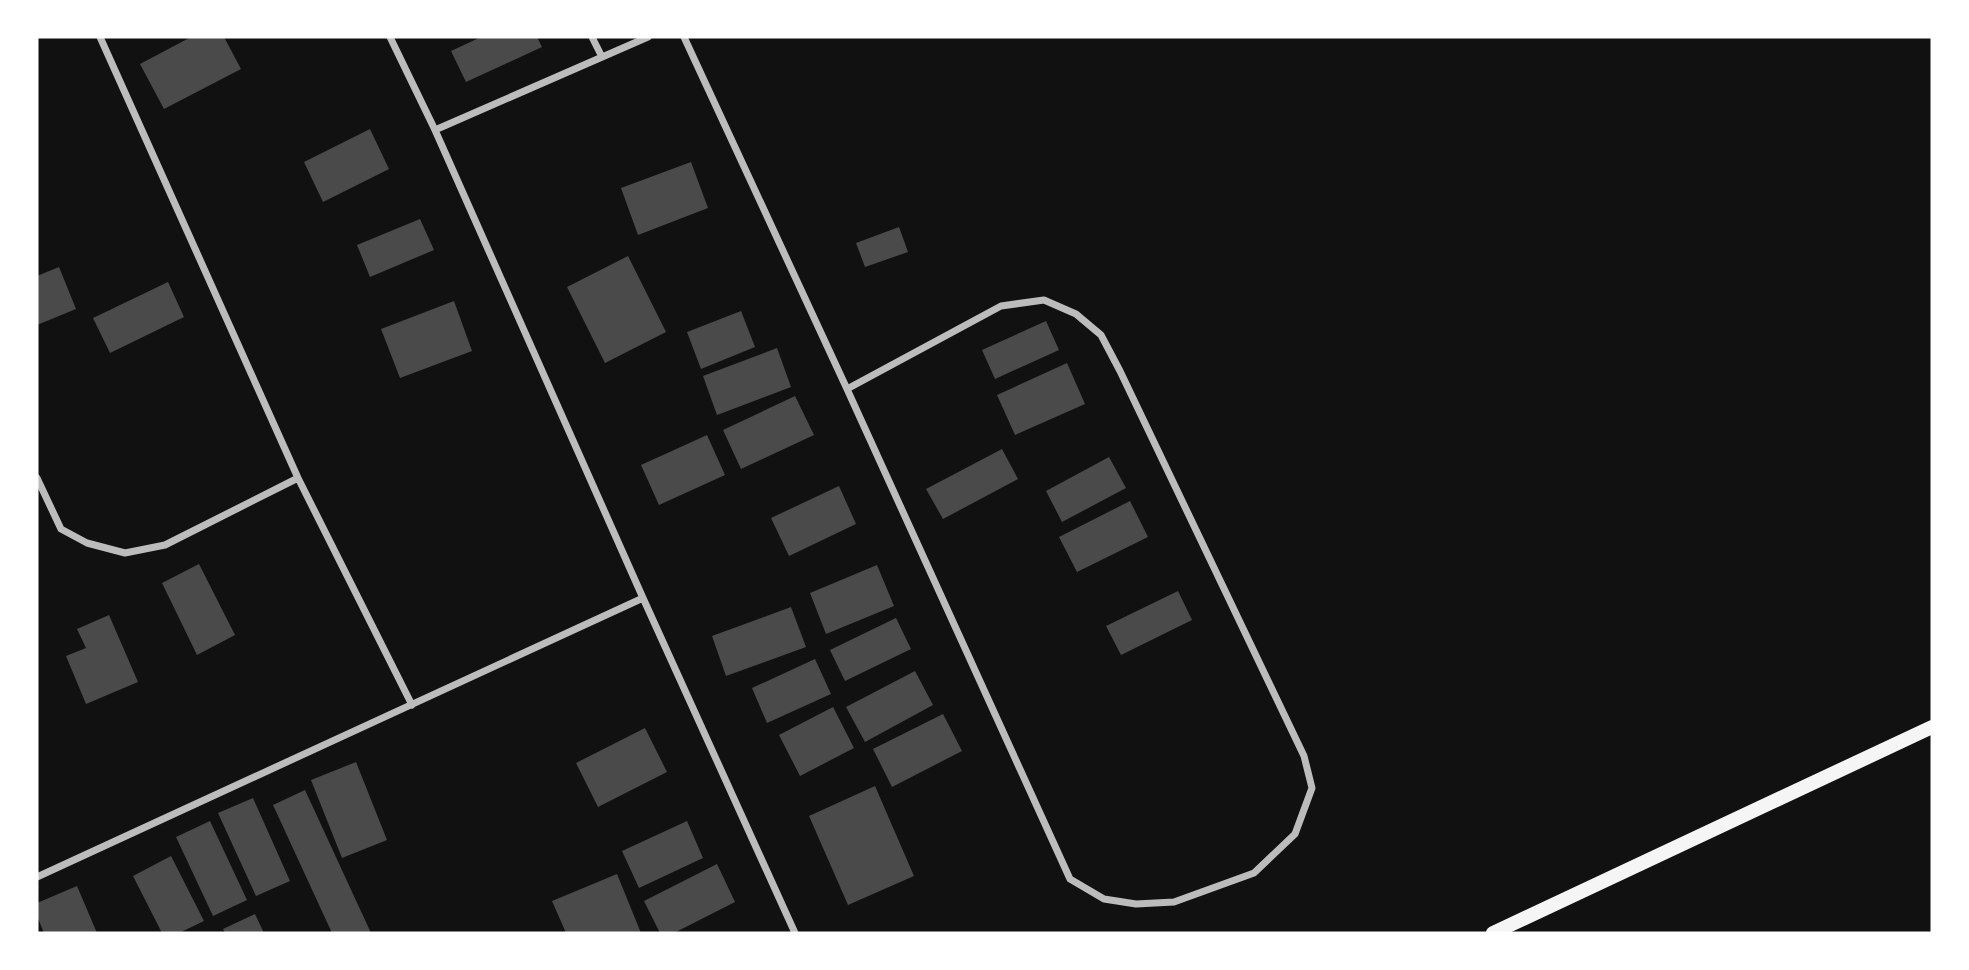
<svg xmlns="http://www.w3.org/2000/svg" width="1969" height="970" font-family="'Fira Sans',sans-serif">
<style>
.building{fill:#4a4a4a}
.lines{fill:none;stroke-linecap:round;stroke-linejoin:round}
.minor{stroke:#bcbcbc;stroke-width:7}
.secondary{stroke:#f5f5f5;stroke-width:14}
</style>
<rect width="100%" height="100%" fill="#111"/>
<path class="building" d="M191 37H224L241 69 164 109 140 64Z
M481 37H537L542 47 466 82 451 51Z
M370 129 389 169 323 202 304 162Z
M691 162 708 208 638 235 621 188Z
M420 219 434 250 370 277 357 245Z
M899 227 908 252 865 267 856 243Z
M628 256 666 332 605 363 567 287Z
M59 267 76 309 37 325V276Z
M168 282 184 317 110 353 93 318Z
M454 301 472 351 400 378 381 329Z
M741 311 755 347 701 369 687 332Z
M1046 321 1059 350 995 379 982 350Z
M777 348 791 387 717 415 703 376Z
M1067 363 1085 404 1015 435 997 395Z
M795 396 814 435 741 469 723 430Z
M707 435 725 475 659 505 641 465Z
M1002 449 1018 479 943 519 926 489Z
M1109 457 1126 488 1062 522 1046 491Z
M839 486 856 524 789 556 771 518Z
M1130 501 1148 537 1077 572 1059 537Z
M199 564 235 635 197 655 162 583Z
M877 565 894 606 826 634 810 593Z
M1178 591 1192 620 1121 655 1106 626Z
M791 607 806 647 726 676 712 636Z
M109 615 138 682 86 704 66 656 86 648 77 629Z
M896 618 911 649 845 681 830 650Z
M815 659 831 694 767 723 752 688Z
M915 671 933 705 865 742 846 707Z
M833 707 854 748 800 776 779 735Z
M943 714 962 751 892 787 873 749Z
M645 728 667 772 598 807 576 763Z
M356 762 387 840 342 858 311 780Z
M875 786 914 876 848 905 809 816Z
M305 790 371 933H332L273 805Z
M253 798 290 881 256 896 218 813Z
M210 821 247 900 213 916 176 837Z
M687 821 703 858 639 888 622 851Z
M171 856 204 921 179 933H162L133 876Z
M717 864 735 902 674 933H660L644 901Z
M617 874 641 933H566L552 901Z
M77 886 97 933H44L37 916V903Z
M255 914 264 933H225L223 929Z"/>
<g class="lines">
<path class="minor" d="M100 37 298 478 412 705
M390 37 435 130 643 598 795 933
M592 37 602 57
M684 37 847 389 1070 879 1104 899 1136 904 1174 902 1254 873 1295 834 1312 788 1304 756 1120 371 1101 335 1076 314 1044 300 1001 306 847 389
M435 130 648 37
M37 478 61 529 87 543 125 553 165 545 298 478
M37 877 643 598"/>
<path class="secondary" d="M1493 933 1932 727"/>
</g>
<rect width="1969" height="970" fill="none" stroke="#ffffff" stroke-width="77"/>
</svg>
